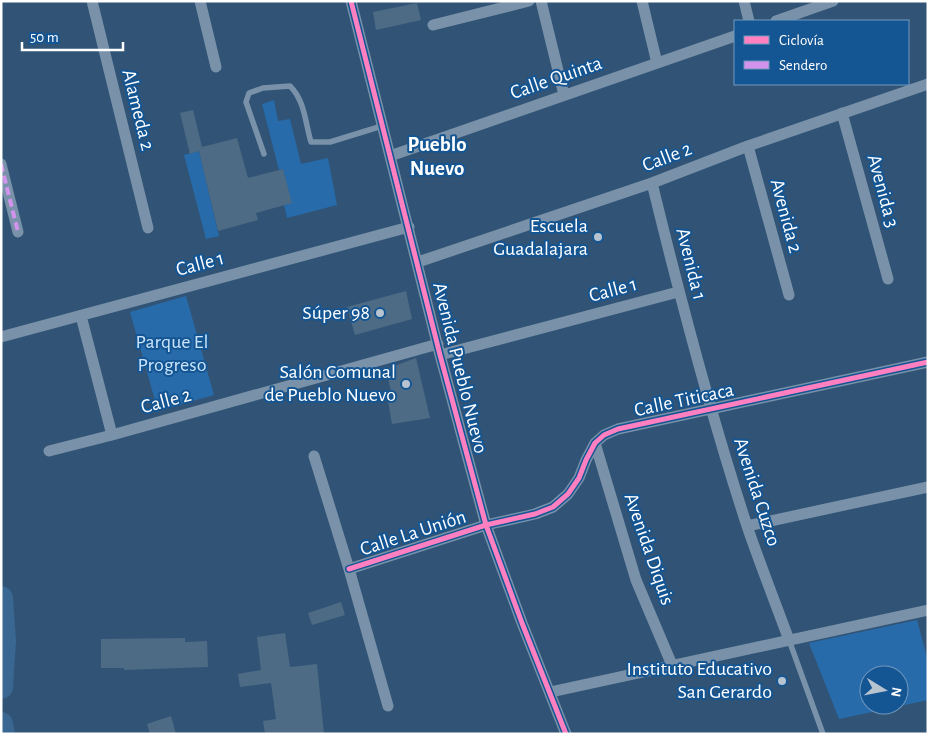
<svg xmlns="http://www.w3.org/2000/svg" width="929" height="735" font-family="'Alegreya Sans',sans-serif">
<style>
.green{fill:#276baa;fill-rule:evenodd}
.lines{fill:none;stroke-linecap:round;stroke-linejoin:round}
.river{stroke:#396792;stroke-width:24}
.building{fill:#4e6b85}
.lane{stroke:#7992a9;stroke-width:5.5}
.street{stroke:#7992a9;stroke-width:11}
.quiet{stroke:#d193ec;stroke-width:4;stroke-dasharray:8 4;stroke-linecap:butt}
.cycleway-casing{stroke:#145593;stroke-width:8}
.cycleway{stroke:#ff80c0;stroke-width:5}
.poi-dot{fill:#b7c3cf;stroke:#145593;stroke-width:2}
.labels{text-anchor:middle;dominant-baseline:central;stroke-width:4;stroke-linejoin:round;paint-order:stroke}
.street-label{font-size:20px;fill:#fff;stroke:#145593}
.poi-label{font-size:20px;fill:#fff;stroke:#145593;text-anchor:end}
.park-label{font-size:20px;fill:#cae4fc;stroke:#145593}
.neighbourhood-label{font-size:21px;font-weight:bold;fill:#fff;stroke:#145593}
</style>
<rect width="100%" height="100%" fill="#315476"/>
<path class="green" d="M274 100 278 121 290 119 301 164 328 158 337 205 287 218 284 205 291 203 283 169 279 170 262 104Z
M199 151 219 236 206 239 184 155Z
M186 296 214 395 158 411 130 312Z
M917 620 928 661V700L839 719 809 643ZM869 675H899V705H869Z"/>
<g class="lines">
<path class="river" d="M1 598 4 641 1 687
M1 724 3 734"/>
</g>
<path class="building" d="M417 3 421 20 376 30 373 12Z
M193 110 202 147 237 138 248 178 283 169 292 203 256 213 258 220 218 231 199 151 190 154 180 113Z
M406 291 412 319 355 335 347 307Z
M416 358 430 418 392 424 388 401 393 400 386 369Z
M341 602 345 615 312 625 308 613Z
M285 633 290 667 317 664 324 734H265L263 721 276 719 271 683 240 687 238 674 261 670 257 637Z
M185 638V642L207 641 208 667 124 670V668H101V639Z
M171 716 176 734H150L147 724Z"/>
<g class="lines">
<path class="lane" d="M264 154 246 102 249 93 263 88 290 86C305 101 305 122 311 142H330L382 126
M789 640 823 734"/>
<path class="street" d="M92 1 148 228
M200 1 216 67
M351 1 440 355 486 525 522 623 566 734
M541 1 564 95
M642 1 657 63
M744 1 749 21
M776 21 833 1
M433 25 529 1
M842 113 888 279
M748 146 789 295
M390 156 735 36
M1 164 18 232
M652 183C680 298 710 413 747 526 760 564 775 602 789 640
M418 262 652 183 748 146 928 84
M81 316 112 435
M1 337 409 227
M440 355 678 292
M595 443 636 580 672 665
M49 451 112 435 438 344
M314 456 349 569 388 706
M747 526 928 487
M349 569 486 525 535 514 553 507 568 494 579 478 586 460 595 443 604 435 618 429 928 362
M550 692 928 610"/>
<path class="quiet" d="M1 164 18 232"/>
<defs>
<path id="cycleway" d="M351 1 440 355 486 525 522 623 566 734
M349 569 486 525 535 514 553 507 568 494 579 478 586 460 595 443 604 435 618 429 928 362"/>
</defs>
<use href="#cycleway" class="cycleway-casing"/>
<use href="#cycleway" class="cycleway"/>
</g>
<g class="poi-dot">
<circle cx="598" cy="237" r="5"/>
<circle cx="380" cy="313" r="5"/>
<circle cx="406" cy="384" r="5"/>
<circle cx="782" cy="681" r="5"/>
</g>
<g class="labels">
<g class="street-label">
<text transform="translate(556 78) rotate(-19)">Calle Quinta</text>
<text transform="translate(138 110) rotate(76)">Alameda 2</text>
<text transform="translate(667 157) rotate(-21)">Calle 2</text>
<text transform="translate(883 191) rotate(75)">Avenida 3</text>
<text transform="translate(786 216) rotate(75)">Avenida 2</text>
<text transform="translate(200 264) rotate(-15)">Calle 1</text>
<text transform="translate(691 264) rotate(76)">Avenida 1</text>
<text transform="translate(613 290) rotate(-15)">Calle 1</text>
<text transform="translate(460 368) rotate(76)">Avenida Pueblo Nuevo</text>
<text transform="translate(684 400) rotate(-12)">Calle Titicaca</text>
<text transform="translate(166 401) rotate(-15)">Calle 2</text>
<text transform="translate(757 492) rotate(72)">Avenida Cuzco</text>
<text transform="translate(413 533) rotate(-18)">Calle La Unión</text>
<text transform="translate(649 549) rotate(71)">Avenida Diquis</text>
</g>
<g class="poi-label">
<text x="588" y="226">Escuela<tspan x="588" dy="23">Guadalajara</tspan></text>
<text x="370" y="313">Súper 98</text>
<text x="396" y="372">Salón Comunal<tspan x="396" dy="23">de Pueblo Nuevo</tspan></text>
<text x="772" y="669">Instituto Educativo<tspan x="772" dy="23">San Gerardo</tspan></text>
</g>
<g class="park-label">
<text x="172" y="342">Parque El<tspan x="172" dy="23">Progreso</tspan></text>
</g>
<g class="neighbourhood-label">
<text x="437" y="144">Pueblo<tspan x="437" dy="24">Nuevo</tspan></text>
</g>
</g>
<rect width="929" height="735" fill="none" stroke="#ffffff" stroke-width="5"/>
<rect x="734" y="20" width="175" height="65" fill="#145593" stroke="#7299be"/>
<rect x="744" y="36" width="25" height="8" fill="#ff80c0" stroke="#7299be"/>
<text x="779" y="45" font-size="15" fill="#ffffff">Ciclovía</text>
<rect x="744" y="61" width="25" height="8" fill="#d193ec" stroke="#7299be"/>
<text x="779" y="70" font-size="15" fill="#ffffff">Sendero</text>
<g transform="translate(884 690) rotate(100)"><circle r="24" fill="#145593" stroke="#7299be"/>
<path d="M0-4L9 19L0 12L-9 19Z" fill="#b7c3cf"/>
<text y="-8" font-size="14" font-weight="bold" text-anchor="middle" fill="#ffffff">N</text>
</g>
<path d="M22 42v8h101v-8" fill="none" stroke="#ffffff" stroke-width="2.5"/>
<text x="30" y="42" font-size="15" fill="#ffffff" stroke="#145593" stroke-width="4" paint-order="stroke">50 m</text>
</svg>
